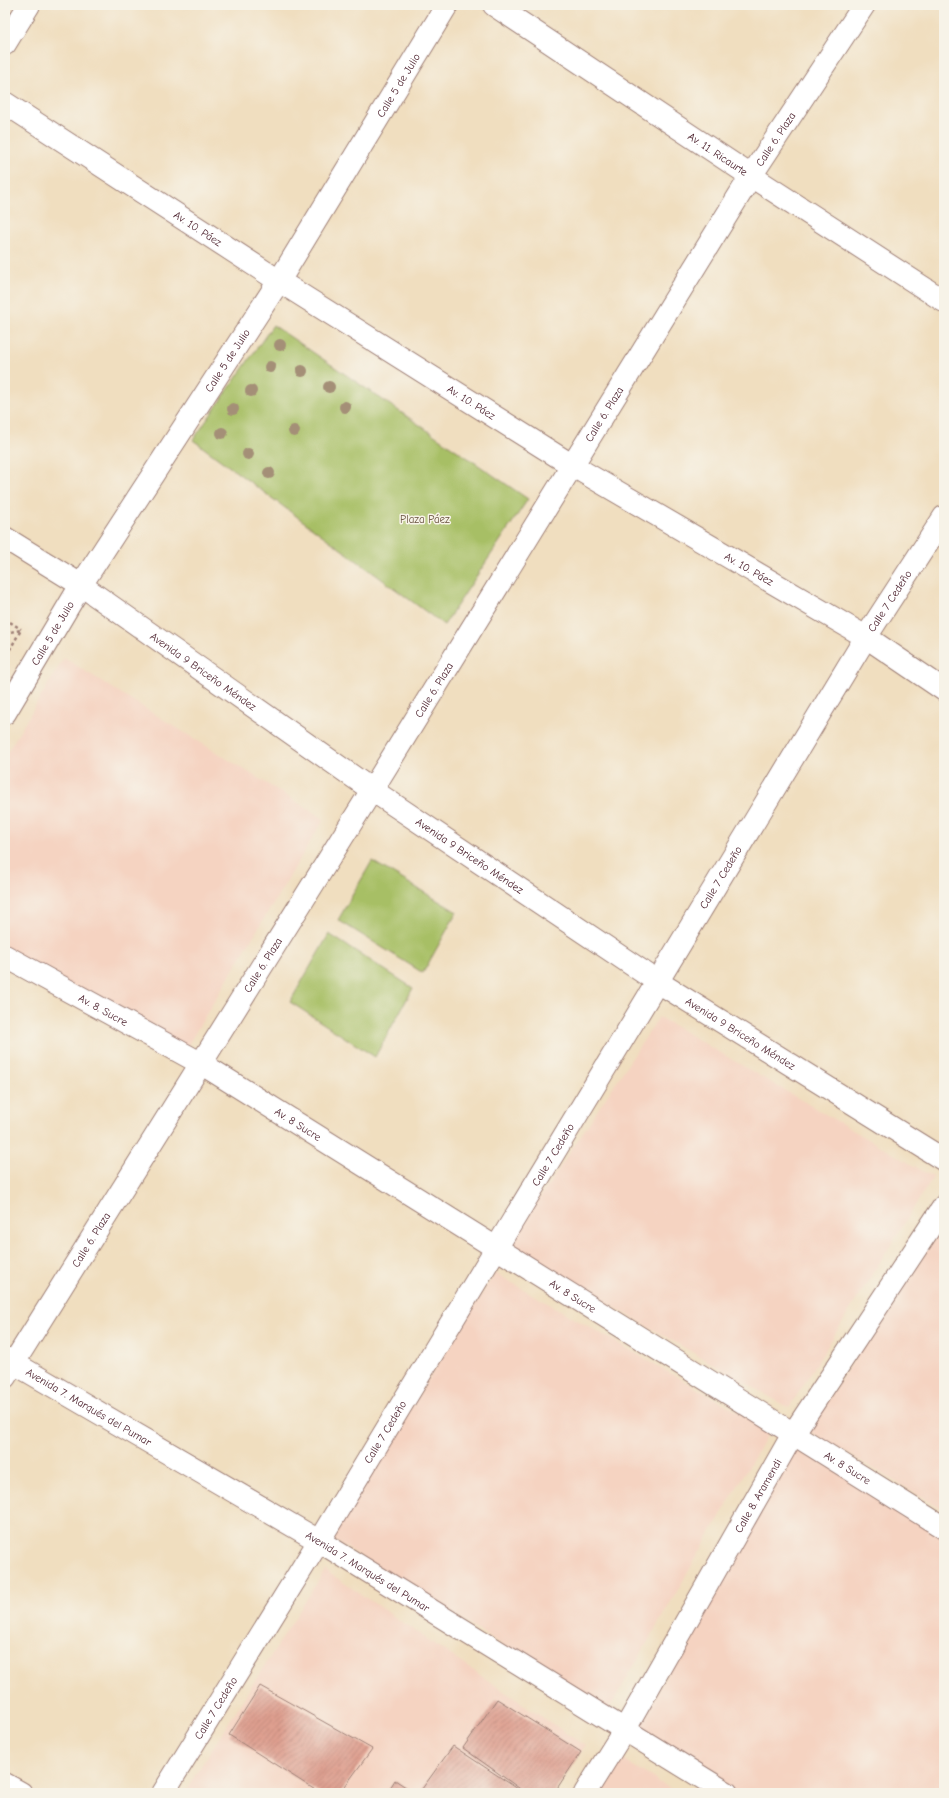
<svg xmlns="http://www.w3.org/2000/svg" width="949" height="1798" font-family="'Comic Neue',sans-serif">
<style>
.built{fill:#f5d3c1}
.green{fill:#a7bf65;stroke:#786f48}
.building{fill:url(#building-hatch)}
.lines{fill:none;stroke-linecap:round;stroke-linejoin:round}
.minor-casing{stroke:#9d7e75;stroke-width:24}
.path{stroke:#9d7e75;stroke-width:2.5;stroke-dasharray:3 3;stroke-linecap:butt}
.minor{stroke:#fff;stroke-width:22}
.tree{fill:#a48f77}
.labels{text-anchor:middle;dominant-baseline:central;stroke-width:3;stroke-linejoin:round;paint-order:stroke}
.street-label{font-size:11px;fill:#4a1f2b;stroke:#f7f3e8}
.park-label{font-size:11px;fill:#664f3c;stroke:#f7f3e8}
</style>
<defs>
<pattern id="building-hatch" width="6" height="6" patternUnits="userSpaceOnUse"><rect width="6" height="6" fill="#de9f8f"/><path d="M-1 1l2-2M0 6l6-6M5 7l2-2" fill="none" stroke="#b68175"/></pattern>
</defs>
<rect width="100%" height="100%" fill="#f7f3e8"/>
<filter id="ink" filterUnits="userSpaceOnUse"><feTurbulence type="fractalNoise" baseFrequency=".025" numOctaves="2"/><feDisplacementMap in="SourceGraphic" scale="8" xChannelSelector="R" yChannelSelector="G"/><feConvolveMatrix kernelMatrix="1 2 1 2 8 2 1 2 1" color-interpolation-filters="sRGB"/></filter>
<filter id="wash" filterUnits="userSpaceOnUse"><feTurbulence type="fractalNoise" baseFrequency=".012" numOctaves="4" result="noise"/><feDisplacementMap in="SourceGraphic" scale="16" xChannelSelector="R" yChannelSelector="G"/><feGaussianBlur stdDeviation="0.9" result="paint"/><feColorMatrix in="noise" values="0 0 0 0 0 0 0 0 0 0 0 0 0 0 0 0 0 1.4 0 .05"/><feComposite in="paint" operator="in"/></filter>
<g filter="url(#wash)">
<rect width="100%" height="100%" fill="#f0debf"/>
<path class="built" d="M64 658 324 819 180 1058 5 961V756Z
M659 1017 933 1177 789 1408 508 1246Z
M944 1224V1510L807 1430Z
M495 1273 770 1430 608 1711 329 1537Z
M793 1434 944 1528V1793H734L636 1734Z
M325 1570 585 1746 554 1793H184Z
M617 1756 677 1793H595Z"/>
<path class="green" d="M273 325 528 499 444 625 193 440Z
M372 861 457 912 423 973 338 920Z
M329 934 413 988 375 1057 290 1002Z"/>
<g id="blocks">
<path class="building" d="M260 1686 372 1749 340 1793H320L229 1735Z
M497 1699 581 1752 554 1793H526L463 1748Z
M453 1746 524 1793H419Z
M395 1780 415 1793H387Z"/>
</g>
</g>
<g filter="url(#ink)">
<use href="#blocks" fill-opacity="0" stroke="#9d7e75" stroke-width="1"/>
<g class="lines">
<defs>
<g id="minor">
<path id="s1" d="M494 5 751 176 944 301"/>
<path d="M5 44 29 5"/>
<path id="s2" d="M5 103 279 281 573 466 866 637 944 690"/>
<path id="s3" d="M5 538 81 585 372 790 658 982 944 1160"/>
<path id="s4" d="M5 713 81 585 279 281 447 5"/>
<path id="s5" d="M5 956 202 1064 944 1528"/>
<path id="s6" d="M5 1358 319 1541 727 1793"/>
<path id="s7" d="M5 1377 372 790 751 176 864 5"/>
<path d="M5 1784 21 1793"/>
<path id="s8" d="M163 1793 319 1541 866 637 944 517"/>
<path id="s9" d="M585 1793 625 1729 793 1434 944 1206"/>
</g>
</defs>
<use href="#minor" class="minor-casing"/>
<path class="path" d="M5 619 21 629
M5 633 21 630 5 658"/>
<use href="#minor" class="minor"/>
</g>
<g class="tree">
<circle cx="280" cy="345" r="6"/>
<circle cx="270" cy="367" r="6"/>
<circle cx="302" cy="371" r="6"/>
<circle cx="329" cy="387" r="6"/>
<circle cx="251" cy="391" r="6"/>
<circle cx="345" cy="407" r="6"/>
<circle cx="233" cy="409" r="6"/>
<circle cx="294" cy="431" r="6"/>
<circle cx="222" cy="433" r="6"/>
<circle cx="248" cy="454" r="6"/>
<circle cx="269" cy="473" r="6"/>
</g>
</g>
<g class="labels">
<g class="street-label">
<text stroke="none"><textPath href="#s4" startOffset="741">Calle 5 de Julio</textPath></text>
<text stroke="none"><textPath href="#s7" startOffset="1458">Calle 6. Plaza</textPath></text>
<text stroke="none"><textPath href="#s1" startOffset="269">Av. 11. Ricaurte</textPath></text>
<text stroke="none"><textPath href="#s2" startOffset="230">Av. 10. Páez</textPath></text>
<text stroke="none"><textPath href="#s4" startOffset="417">Calle 5 de Julio</textPath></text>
<text stroke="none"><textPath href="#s2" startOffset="554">Av. 10. Páez</textPath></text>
<text stroke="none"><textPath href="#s7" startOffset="1134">Calle 6. Plaza</textPath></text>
<text stroke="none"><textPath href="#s2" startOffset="878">Av. 10. Páez</textPath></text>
<text stroke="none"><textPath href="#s8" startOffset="1396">Calle 7 Cedeño</textPath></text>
<text stroke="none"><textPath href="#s4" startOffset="93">Calle 5 de Julio</textPath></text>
<text stroke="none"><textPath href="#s3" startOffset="239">Avenida 9 Briceño Méndez</textPath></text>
<text stroke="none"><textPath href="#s7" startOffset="810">Calle 6. Plaza</textPath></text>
<text stroke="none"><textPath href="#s3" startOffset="563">Avenida 9 Briceño Méndez</textPath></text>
<text stroke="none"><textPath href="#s8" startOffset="1072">Calle 7 Cedeño</textPath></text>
<text stroke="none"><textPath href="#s7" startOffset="486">Calle 6. Plaza</textPath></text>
<text stroke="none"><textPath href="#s5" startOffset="112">Av. 8. Sucre</textPath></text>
<text stroke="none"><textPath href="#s3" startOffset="887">Avenida 9 Briceño Méndez</textPath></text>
<text stroke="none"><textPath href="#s5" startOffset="338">Av. 8 Sucre</textPath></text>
<text stroke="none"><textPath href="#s8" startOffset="748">Calle 7 Cedeño</textPath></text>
<text stroke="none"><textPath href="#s7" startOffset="162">Calle 6. Plaza</textPath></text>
<text stroke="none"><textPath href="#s5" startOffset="662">Av. 8 Sucre</textPath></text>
<text stroke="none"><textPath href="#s6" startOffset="97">Avenida 7. Marqués del Pumar</textPath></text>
<text stroke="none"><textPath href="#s8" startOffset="424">Calle 7 Cedeño</textPath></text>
<text stroke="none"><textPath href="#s5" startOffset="986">Av. 8 Sucre</textPath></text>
<text stroke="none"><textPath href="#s9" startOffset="344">Calle 8. Aramendi</textPath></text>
<text stroke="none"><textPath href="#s6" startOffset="421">Avenida 7. Marqués del Pumar</textPath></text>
<text stroke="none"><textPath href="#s8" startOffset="100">Calle 7 Cedeño</textPath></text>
</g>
<g class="park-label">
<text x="425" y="519">Plaza Páez</text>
</g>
</g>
<rect width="949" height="1798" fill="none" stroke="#f7f3e8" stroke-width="20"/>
</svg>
